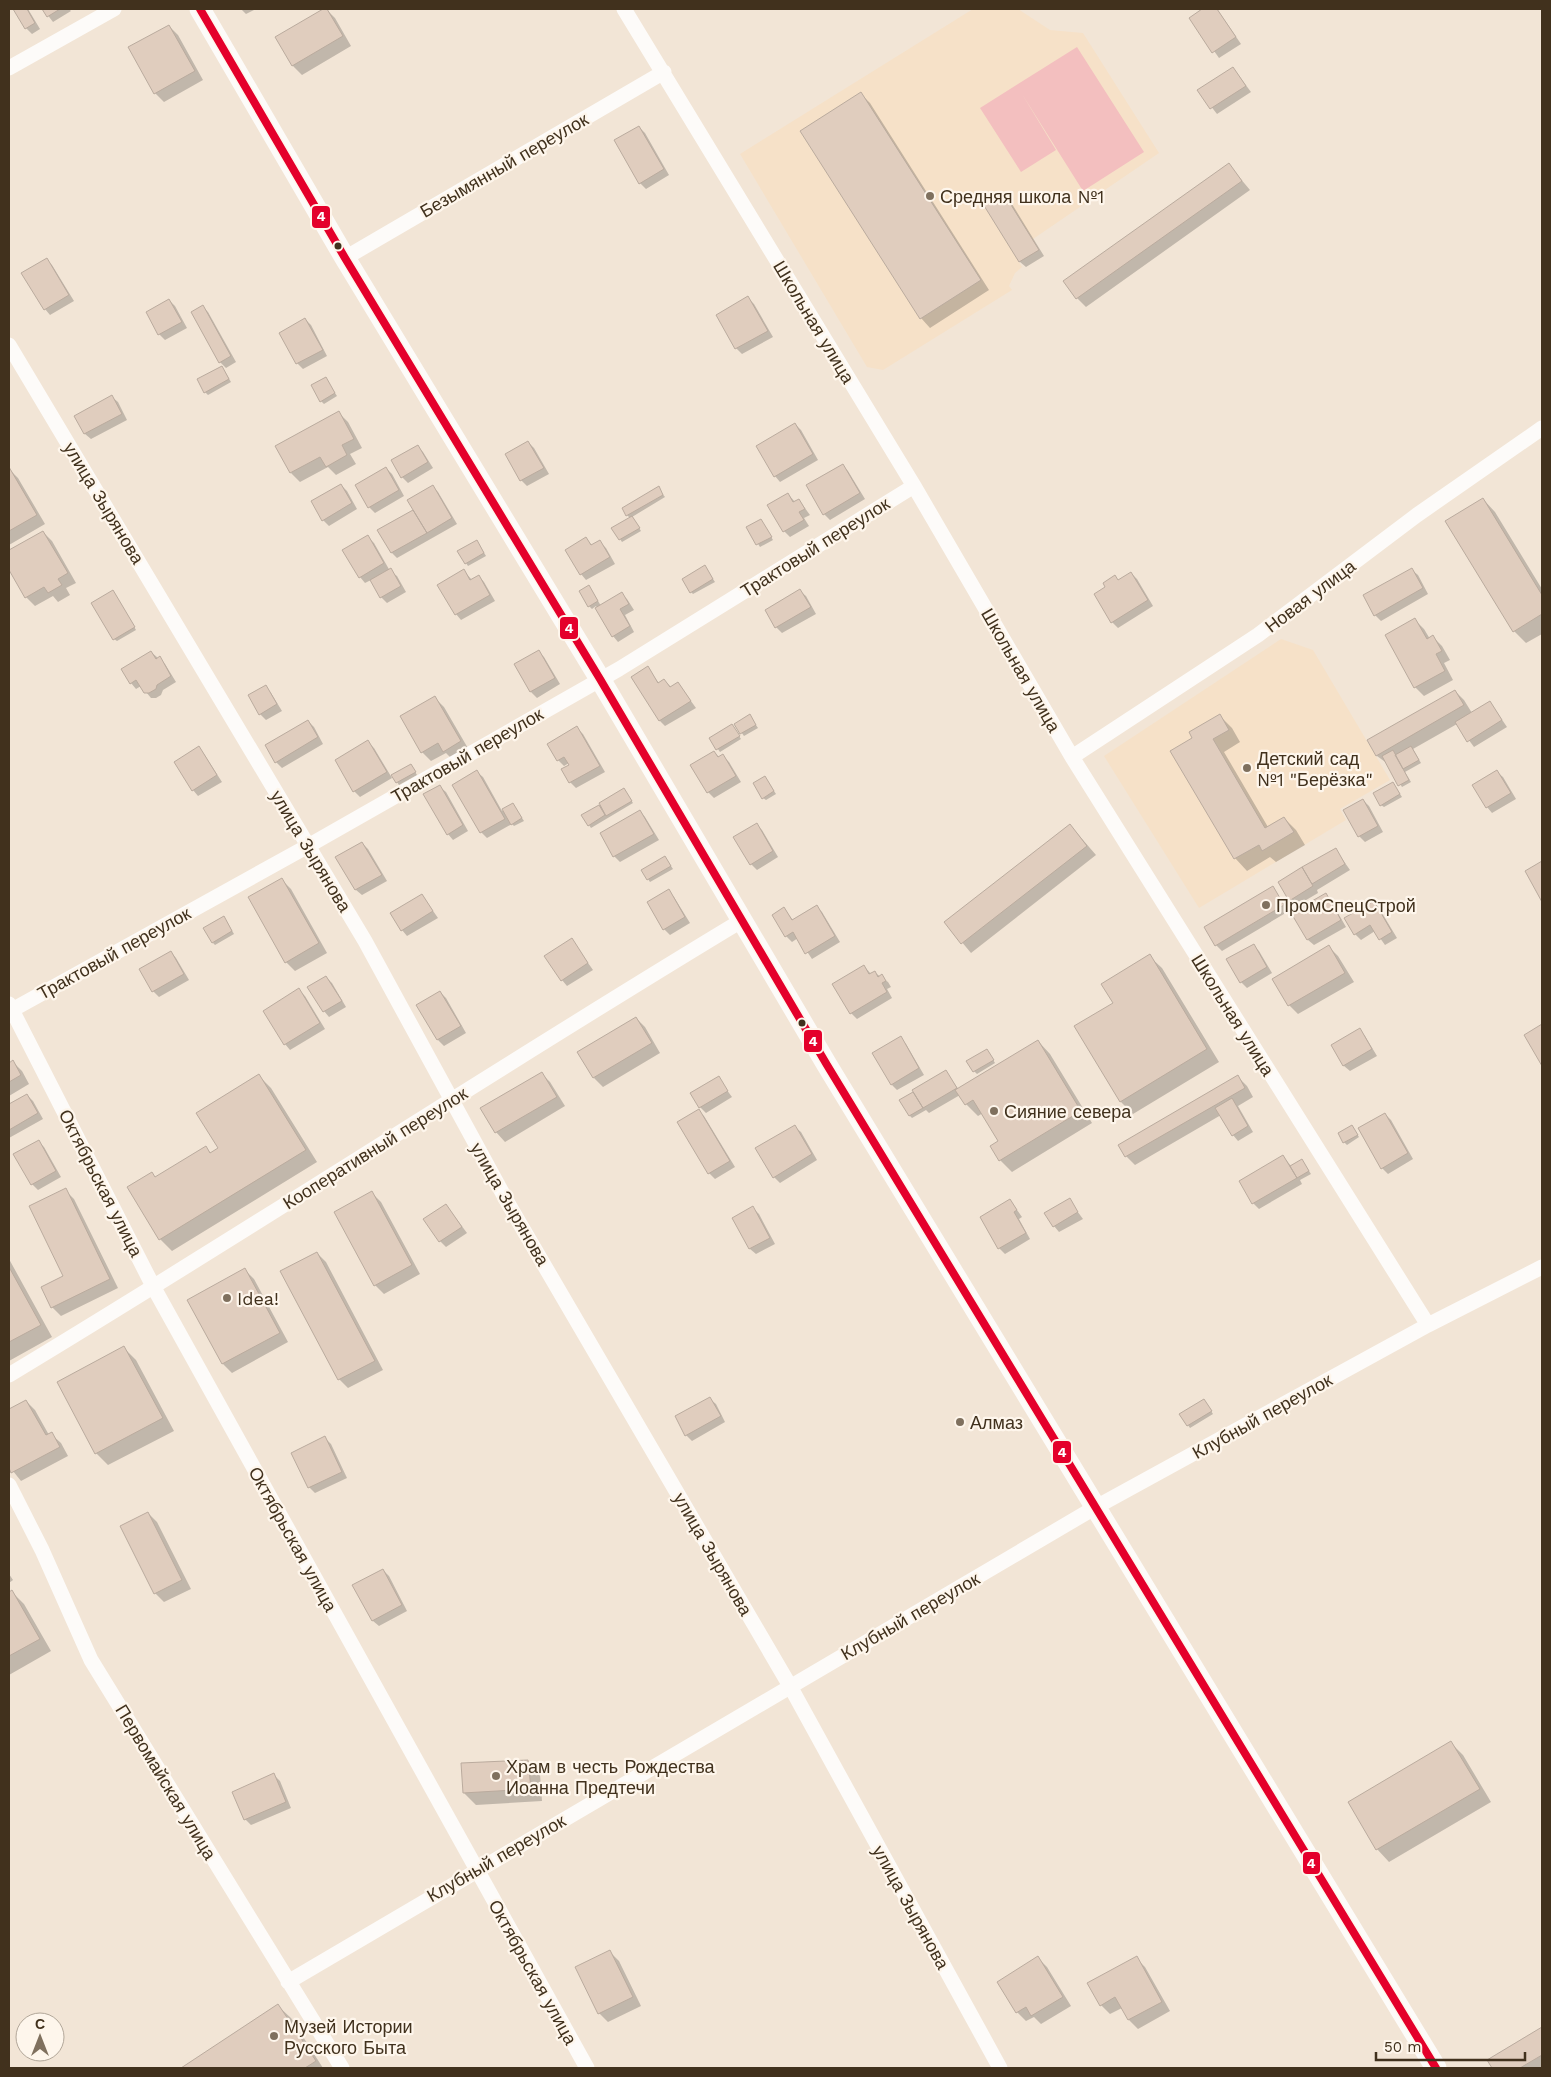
<svg xmlns="http://www.w3.org/2000/svg" width="1551" height="2077" font-family="'Work Sans',sans-serif">
<style>
.built{fill:#f6e1c8}
.green{fill:#f3bfbf}
.shadow{fill:#0003}
.building{fill:#e0cdbe;stroke:#baab9e}
.lines{fill:none;stroke-linecap:round;stroke-linejoin:round}
.minor{stroke:#fdfbf9;stroke-width:15}
.secondary{stroke:#fdfbf9;stroke-width:21}
.bus-1-casing{stroke:#fef6ec;stroke-width:11}
.bus-1{stroke:#e4002b;stroke-width:8}
.poi-dot{fill:#7f705e;stroke:#fef6ec;stroke-width:2}
.bus-dot{fill:#41311d;stroke:#fef6ec;stroke-width:2}
.labels{text-anchor:middle;dominant-baseline:central;stroke-width:4.5;stroke-linejoin:round;paint-order:stroke}
.street-label{font-size:18px;fill:#41311d;stroke:#fef6ec}
.poi-label{font-size:18px;fill:#41311d;stroke:#fef6ec;text-anchor:start}
.line-badge{stroke:#fef6ec;stroke-width:2}
.badge-label{font-size:14px;text-anchor:middle;font-weight:bold;fill:#fff}
</style>
<rect width="100%" height="100%" fill="#f2e5d6"/>
<path class="built" d="M973 9H1018L1050 30 1083 33 1159 153 1033 239 1039 250 1019 262 1022 267 1015 273 1009 286 1012 290 883 370 867 367 740 154Z
M1281 639 1313 650 1390 780 1340 809 1346 820 1199 908 1104 756Z"/>
<path class="green" d="M1077 47 1144 152 1083 191 1022 94 1056 150 1021 172 980 108Z"/>
<path class="shadow" d="M14 9H28L40 29 32 34 26 28Z
M43 9H69L71 11 53 22Z
M241 9H256L246 14Z
M326 9 335 18 351 46 302 75 293 66 277 38Z
M1205 9H1217L1241 44 1219 58 1191 18Z
M169 26 178 35 203 80 164 102 155 93Z
M1233 68 1251 92 1217 114 1199 91Z
M861 94 870 103 989 290 930 328 921 318 802 132Z
M639 127 645 133 669 175 646 189 640 183Z
M1229 165 1250 190 1086 307 1077 298Z
M1003 193 1009 199 1044 256 1026 267 1020 262 985 204Z
M46 260 52 265 74 301 50 315 45 309Z
M748 298 754 304 773 337 742 354 736 348 717 315Z
M169 300 175 306 187 328 165 340 159 334Z
M202 306 208 312 236 362 226 368 220 362Z
M305 319 311 325 327 356 303 369 297 363Z
M224 370 231 382 208 395 205 392Z
M326 379 337 396 324 404 321 401Z
M112 397 118 402 127 420 91 439 85 434 76 416Z
M339 413 348 422 362 448 350 454 356 464 336 475 328 467 300 482 291 473Z
M795 424 801 430 818 460 780 482 775 476Z
M528 442 534 448 549 474 527 486 521 480 506 455Z
M418 447 423 452 433 468 408 483 402 477Z
M842 465 848 471 865 499 830 520 824 514Z
M386 468 392 474 404 496 375 513 369 507Z
M9 469 18 478 45 524 9 545Z
M341 485 347 491 357 509 329 526 323 520Z
M432 486 438 492 457 524 397 558 392 553 379 531 415 510Z
M658 488 665 497 632 517 641 531 622 542 620 539 630 518 627 515Z
M788 494 795 502 799 500 810 515 804 518 809 526 790 537 784 531Z
M1483 499 1495 512 1542 589V634L1526 643 1514 631Z
M761 520 773 540 760 547 748 528Z
M43 532 52 541 76 583 66 588 70 595 58 602 53 596 35 606 26 597 9 568V552Z
M368 537 374 543 390 571 397 576 406 592 387 603 381 597 371 580 365 583 360 577Z
M586 539 592 545 600 542 606 548 615 564 586 580 581 574Z
M479 544 486 556 468 566 459 552Z
M705 567 715 582 693 594 691 592Z
M1412 570 1418 575 1428 594 1381 621 1375 615Z
M464 571 472 580 479 576 484 582 495 601 461 620 456 614Z
M1131 573 1137 579 1153 606 1118 628 1112 622Z
M591 589 601 606 621 594 627 599 634 610 625 615 634 632 618 642 613 636 596 606 592 609 589 606Z
M800 591 806 596 816 614 782 633 776 627Z
M115 594 136 630 117 641 114 639Z
M1415 620 1424 629 1430 639 1433 637 1442 646 1450 660 1444 663 1453 680 1424 696 1415 687Z
M538 651 544 657 560 684 537 698 531 692 515 665Z
M151 652 165 664 176 682 163 690 161 695 156 698H151L141 686 136 689 131 683Z
M647 668 659 683 664 680 671 687 678 683 696 708 665 726 660 721Z
M265 687 271 693 282 711 266 720 260 714Z
M1455 691 1464 700 1472 713 1490 702 1507 727 1474 747 1457 724 1413 749 1421 763 1405 772 1411 782 1402 787 1388 764 1377 756 1369 741Z
M435 698 444 707 469 750 453 760 446 753 431 761 422 752Z
M1219 715 1232 728 1240 742 1224 752 1268 827 1284 818 1296 830 1305 845 1276 862 1270 857 1247 871 1235 858 1194 738Z
M750 716 758 728 744 736 736 725Z
M308 721 314 727 323 744 282 768 276 762Z
M732 725 741 739 720 752 710 738Z
M577 728 583 734 605 772 576 788 570 782 569 763 564 766 558 760Z
M368 742 374 748 392 778 360 797 354 791Z
M199 748 204 754 222 782 198 796 193 790Z
M714 752 720 758 723 756 729 762 741 782 714 798 708 792Z
M411 765 417 775 399 785 397 782Z
M477 772 483 777 502 811 513 804 524 821 514 826 512 824 487 838 481 832 454 785Z
M1497 772 1503 777 1516 799 1492 813 1487 807Z
M767 780 776 794 766 800 763 798Z
M1395 786 1402 797 1384 807 1381 805Z
M440 787 446 792 468 831 453 840 448 834Z
M624 790 633 803 591 828 583 816Z
M1363 800 1369 806 1383 832 1365 842 1359 836Z
M640 811 645 817 659 840 620 862 614 856Z
M756 824 762 830 778 857 757 870 751 864Z
M1070 825 1096 855 971 953 946 923Z
M362 843 368 849 387 881 362 895 356 890 337 857Z
M1336 850 1350 870 1317 890 1318 893 1296 906 1290 900 1280 882Z
M667 860 673 869 650 882 648 879Z
M282 880 291 889 327 953 295 971 286 962Z
M1272 888 1289 911 1222 951 1216 945Z
M668 891 674 897 690 923 670 935 664 929Z
M422 895 438 918 407 936 402 930Z
M1325 895 1331 901 1346 927 1314 945 1308 940 1293 914Z
M1373 903 1379 908 1397 938 1385 945 1375 931 1361 940 1355 934Z
M816 906 822 912 840 942 812 959 798 938 792 942 786 936 784 909 793 920Z
M226 920 234 934 215 945 213 943Z
M572 940 593 970 567 986 562 980Z
M1253 945 1259 951 1272 973 1247 988 1241 982Z
M1329 947 1338 956 1354 982 1298 1014 1289 1005 1274 979Z
M171 952 176 958 189 980 159 997 153 991 141 969Z
M1149 956 1162 968 1219 1062 1133 1114 1121 1102 1076 1027 1115 1004Z
M864 966 871 974 874 972 888 982 891 987 887 989 892 998 857 1019 851 1013Z
M326 977 332 983 346 1007 329 1017 324 1011Z
M299 990 305 996 325 1029 290 1050 285 1044Z
M440 992 446 998 466 1033 444 1046 438 1040 418 1005Z
M636 1018 645 1027 660 1053 603 1087 594 1078Z
M1360 1030 1365 1036 1377 1056 1350 1071 1344 1066 1332 1046Z
M900 1038 906 1044 924 1075 897 1090 892 1085Z
M1038 1041 1050 1054 1092 1123 1012 1172 1000 1160V1142L983 1113 978 1116 966 1104 960 1095 929 1113 926 1110 912 1118 910 1116 913 1094 917 1098 946 1072 959 1090Z
M989 1053 995 1063 977 1074 974 1071Z
M13 1062 22 1071 29 1084 9 1096V1064Z
M541 1073 550 1082 565 1106 505 1142 496 1132 482 1108Z
M259 1076 271 1088 317 1162 172 1251 160 1239 152 1174 156 1178 205 1147 211 1153 219 1148Z
M1238 1077 1247 1086 1253 1097 1238 1106 1253 1132 1238 1141 1233 1135 1221 1115 1135 1165 1126 1156Z
M718 1078 732 1097 706 1113 700 1107Z
M27 1095 33 1101 43 1119 9 1138V1105Z
M698 1111 704 1116 735 1167 715 1179 709 1173Z
M1385 1114 1391 1120 1413 1159 1388 1174 1382 1168Z
M1352 1126 1359 1137 1347 1145 1344 1142Z
M795 1127 801 1132 817 1160 780 1183 774 1177Z
M38 1141 44 1147 61 1177 38 1190 32 1184Z
M1283 1156 1291 1166 1304 1163 1311 1174 1300 1180 1302 1184 1259 1209 1253 1203 1240 1181Z
M65 1190 74 1199 118 1288 61 1316 52 1307 64 1277Z
M372 1193 381 1202 420 1274 384 1294 375 1285Z
M1010 1200 1022 1217 1019 1219 1030 1239 1005 1254 999 1248Z
M1069 1200 1083 1219 1059 1232 1054 1226Z
M446 1205 467 1233 446 1247 440 1241Z
M753 1208 759 1214 775 1244 756 1254 750 1249 734 1219Z
M317 1253 326 1262 383 1370 348 1388 339 1379Z
M9 1259 52 1337 9 1361Z
M245 1270 254 1279 288 1342 232 1373 223 1364 188 1300Z
M124 1348 136 1360 174 1431 108 1465 96 1453Z
M710 1399 716 1404 725 1422 692 1441 686 1435Z
M26 1401 35 1410 49 1435 51 1434 61 1443 68 1456 21 1481 9 1466V1411Z
M1206 1403 1213 1414 1190 1428 1181 1415Z
M325 1438 331 1444 347 1478 315 1493 309 1487Z
M148 1513 157 1522 191 1589 164 1602 155 1593Z
M383 1570 389 1576 407 1611 379 1626 373 1621Z
M9 1574 13 1580 9 1583Z
M12 1592 24 1604 51 1651 9 1675V1593Z
M1451 1743 1463 1755 1491 1802 1389 1862 1377 1849 1349 1803Z
M528 1761 540 1774 542 1801 476 1805 464 1793Z
M274 1775 280 1781 291 1808 251 1825 245 1819Z
M610 1952 619 1961 641 2006 608 2022 599 2013Z
M1038 1958 1047 1967 1071 2006 1041 2024 1034 2017 1026 2021 1017 2012Z
M1136 1958 1145 1967 1170 2011 1138 2029 1129 2020 1122 2008 1110 2014 1101 2005Z
M278 2006 291 2018 323 2068H183Z
M1542 2028V2068H1494L1489 2060Z"/>
<path class="building" d="M13 9H27L35 23 25 29Z
M42 9H60L47 17Z
M323 9H327L343 36 292 66 275 37Z
M1202 9H1217L1236 37 1212 53 1189 18Z
M169 25 195 71 154 94 128 47Z
M1233 67 1246 86 1210 109 1197 90Z
M861 92 981 280 920 319 800 131Z
M639 126 664 169 639 184 614 140Z
M1229 163 1242 181 1076 299 1063 281Z
M1003 192 1039 250 1019 262 983 204Z
M47 258 69 295 44 310 21 273Z
M748 296 768 331 735 349 716 315Z
M169 299 182 322 158 335 146 312Z
M203 305 231 356 219 363 191 312Z
M305 318 323 350 296 364 279 333Z
M222 366 229 379 204 393 197 379Z
M326 377 335 393 320 402 311 385Z
M112 395 122 414 84 434 74 416Z
M339 411 354 439 342 445 347 455 326 467 320 457 290 473 275 446Z
M795 423 813 454 774 477 756 446Z
M528 441 544 468 520 481 505 454Z
M418 445 428 462 401 478 391 460Z
M843 464 860 493 823 515 806 485Z
M9 467 37 515 9 531Z
M386 467 399 490 368 508 355 485Z
M341 484 352 503 322 521 311 501Z
M433 485 452 518 427 533 407 500Z
M659 486 663 495 626 516 622 508Z
M788 493 793 502 799 499 805 509 799 512 804 520 783 532 767 505Z
M1483 498 1542 595V614L1513 632 1445 521Z
M413 510 427 533 391 553 377 530Z
M632 516 640 528 619 540 611 528Z
M761 519 772 537 756 545 746 527Z
M43 531 68 573 58 579 62 585 48 593 44 587 25 598 9 570V550Z
M368 535 384 563 359 578 342 550Z
M586 537 591 545 600 540 610 557 580 575 565 550Z
M477 540 484 553 465 564 457 551Z
M705 565 713 579 690 593 682 579Z
M391 568 401 586 380 598 370 580Z
M1412 568 1423 588 1374 616 1363 595Z
M464 569 470 580 479 575 490 595 455 615 437 585Z
M1131 572 1148 600 1111 623 1094 594 1105 587 1103 583 1115 575 1118 580Z
M589 585 598 601 588 607 579 591Z
M800 589 811 607 775 628 765 610Z
M113 590 135 627 113 640 91 603Z
M622 592 629 604 620 609 630 626 612 637 595 608Z
M1415 618 1427 639 1433 635 1442 651 1436 654 1445 671 1414 688 1385 635Z
M539 650 555 678 530 692 514 664Z
M151 651 156 659 160 656 171 676 157 685 156 689 149 693H144L136 680 130 684 121 669Z
M648 666 658 683 664 679 670 687 678 682 691 701 659 721 631 677Z
M266 685 277 704 259 715 248 695Z
M1455 690 1464 705 1376 756 1367 740Z
M435 696 461 741 443 752 438 743 421 753 400 716Z
M1490 701 1502 720 1467 742 1455 722Z
M750 714 756 725 740 734 734 724Z
M1220 714 1229 730 1213 739 1265 828 1284 817 1294 832 1262 851 1259 845 1234 859 1170 751 1192 738 1189 732Z
M308 720 318 737 275 763 265 745Z
M732 724 740 736 716 750 709 738Z
M577 726 600 766 569 783 561 769 569 765 564 757 557 761 547 744Z
M368 740 387 772 353 792 335 760Z
M199 746 217 775 192 791 174 762Z
M1411 746 1419 760 1403 769 1395 755Z
M1393 750 1409 780 1398 786 1382 756Z
M714 751 718 757 723 754 736 776 707 793 690 765Z
M411 764 416 772 396 783 391 775Z
M477 770 505 819 480 833 452 785Z
M1497 770 1511 793 1486 808 1472 785Z
M765 776 774 791 762 799 753 783Z
M1393 782 1400 794 1380 806 1373 793Z
M440 785 463 825 447 835 423 794Z
M624 788 632 801 606 816 599 803Z
M1363 799 1378 826 1358 837 1343 810Z
M513 803 522 818 511 825 502 809Z
M599 805 605 815 588 826 581 815Z
M640 810 654 834 613 857 600 833Z
M757 823 773 851 750 865 733 837Z
M1070 824 1087 846 961 944 944 922Z
M362 842 382 875 355 890 335 857Z
M1336 848 1345 864 1312 884 1302 867Z
M665 856 671 866 647 880 641 870Z
M1542 861V902L1525 871Z
M1302 867 1313 886 1289 901 1278 882Z
M282 878 319 943 285 963 248 897Z
M1273 886 1284 905 1215 946 1204 927Z
M669 889 685 917 663 930 647 902Z
M1326 893 1341 920 1307 940 1291 913Z
M422 894 433 911 401 931 390 913Z
M1374 901 1392 932 1379 940 1370 925 1354 935 1344 918Z
M817 905 835 936 805 954 793 932 785 937 772 915 784 907 792 920Z
M224 916 232 931 212 943 203 928Z
M572 938 588 963 561 981 544 956Z
M1254 944 1267 967 1240 983 1226 959Z
M1329 945 1345 973 1288 1006 1272 979Z
M171 951 184 974 152 992 139 969Z
M1150 954 1207 1049 1120 1102 1074 1026 1113 1003 1101 984Z
M864 965 869 974 875 971 878 977 882 974 886 981 882 983 887 992 850 1014 832 984Z
M326 976 342 1001 323 1012 307 987Z
M299 988 320 1023 284 1045 263 1011Z
M440 991 461 1026 437 1040 416 1005Z
M636 1017 652 1043 593 1078 577 1052Z
M1542 1024V1066L1524 1035Z
M1360 1028 1372 1049 1343 1066 1331 1045Z
M901 1036 919 1068 891 1085 872 1053Z
M1038 1040 1081 1111 999 1161 990 1146 998 1141 973 1100 965 1105 955 1090Z
M987 1049 994 1060 973 1072 966 1061Z
M13 1060 21 1075 9 1082V1063Z
M946 1070 957 1088 923 1108 912 1090Z
M542 1072 557 1097 495 1133 480 1108Z
M259 1074 306 1150 159 1240 127 1187 152 1172 155 1177 206 1146 210 1153 218 1148 196 1113Z
M1238 1075 1245 1088 1125 1157 1118 1145Z
M719 1076 728 1091 699 1108 690 1093Z
M913 1092 923 1108 909 1116 899 1100Z
M27 1094 38 1113 9 1130V1104Z
M1232 1098 1248 1126 1232 1136 1215 1108Z
M699 1109 730 1161 708 1174 677 1122Z
M1385 1113 1408 1153 1381 1169 1358 1128Z
M795 1125 812 1154 773 1178 755 1148Z
M1352 1125 1358 1135 1343 1143 1338 1133Z
M39 1140 56 1171 31 1185 13 1154Z
M1283 1155 1297 1178 1252 1204 1239 1181Z
M1302 1159 1309 1171 1297 1178 1290 1166Z
M66 1188 110 1279 51 1308 41 1287 63 1276 29 1206Z
M372 1191 412 1265 374 1286 334 1212Z
M1070 1198 1078 1212 1053 1227 1044 1213Z
M1010 1199 1017 1210 1014 1212 1026 1233 998 1249 980 1217Z
M446 1204 462 1227 439 1242 423 1219Z
M753 1206 770 1238 749 1249 732 1218Z
M317 1252 375 1361 338 1380 280 1271Z
M9 1267 41 1325 9 1342Z
M245 1268 280 1333 222 1364 187 1300Z
M124 1346 163 1418 95 1454 57 1382Z
M710 1397 721 1416 685 1436 675 1416Z
M1204 1399 1212 1411 1187 1426 1179 1414Z
M26 1400 46 1435 52 1432 60 1447 11 1473 9 1468V1409Z
M325 1436 342 1472 308 1488 291 1453Z
M148 1512 182 1580 154 1594 120 1526Z
M383 1569 402 1605 372 1621 352 1585Z
M12 1590 40 1639 9 1656V1592Z
M1451 1741 1480 1789 1376 1850 1348 1802Z
M528 1760 531 1789 463 1793 461 1763Z
M274 1773 286 1802 244 1820 232 1792Z
M610 1950 633 1997 598 2014 575 1967Z
M1038 1956 1063 1997 1031 2016 1026 2007 1016 2013 997 1982Z
M1137 1956 1162 2002 1128 2020 1115 1997 1100 2006 1087 1983Z
M278 2004 316 2061 305 2068H181Z
M1542 2027V2055L1520 2068H1492L1487 2060Z"/>
<g class="lines">
<path class="minor" d="M624 9 914 486 1072 757 1428 1325
M9 68 114 9
M345 258 664 72
M9 345 365 941 509 1205 790 1686 1000 2068
M1072 757 1258 635 1417 515 1542 428
M9 1004 154 1288 587 2068
M12 1010 308 846 619 669 914 486
M9 1375C255 1227 495 1069 741 921
M9 1485 42 1550 91 1660 342 2068
M288 1982 1096 1507 1428 1325 1542 1267"/>
<path class="secondary" d="M200 9 345 258 600 679 827 1065 1436 2068"/>
<defs>
<path id="bus-1" d="M200 9 345 258 600 679 827 1065 1436 2068"/>
</defs>
<use href="#bus-1" class="bus-1-casing"/>
<use href="#bus-1" class="bus-1"/>
</g>
<g class="poi-dot">
<circle cx="930" cy="196" r="5"/>
<circle cx="1247" cy="768" r="5"/>
<circle cx="1266" cy="905" r="5"/>
<circle cx="994" cy="1111" r="5"/>
<circle cx="227" cy="1298" r="5"/>
<circle cx="960" cy="1422" r="5"/>
<circle cx="496" cy="1776" r="5"/>
<circle cx="274" cy="2036" r="5"/>
</g>
<g class="bus-dot">
<circle cx="338" cy="246" r="4.5"/>
<circle cx="802" cy="1023" r="4.5"/>
</g>
<g class="labels">
<g class="street-label">
<text transform="translate(504 165) rotate(-30)">Безымянный переулок</text>
<text transform="translate(814 322) rotate(59)">Школьная улица</text>
<text transform="translate(104 503) rotate(59)">улица Зырянова</text>
<text transform="translate(815 547) rotate(-32)">Трактовый переулок</text>
<text transform="translate(1310 596) rotate(-37)">Новая улица</text>
<text transform="translate(1021 670) rotate(60)">Школьная улица</text>
<text transform="translate(467 755) rotate(-30)">Трактовый переулок</text>
<text transform="translate(311 851) rotate(59)">улица Зырянова</text>
<text transform="translate(114 953) rotate(-29)">Трактовый переулок</text>
<text transform="translate(1233 1015) rotate(58)">Школьная улица</text>
<text transform="translate(375 1148) rotate(-32)">Кооперативный переулок</text>
<text transform="translate(101 1183) rotate(63)">Октябрьская улица</text>
<text transform="translate(510 1204) rotate(60)">улица Зырянова</text>
<text transform="translate(1262 1416) rotate(-29)">Клубный переулок</text>
<text transform="translate(293 1539) rotate(61)">Октябрьская улица</text>
<text transform="translate(713 1554) rotate(60)">улица Зырянова</text>
<text transform="translate(910 1616) rotate(-30)">Клубный переулок</text>
<text transform="translate(166 1782) rotate(59)">Первомайская улица</text>
<text transform="translate(496 1858) rotate(-30)">Клубный переулок</text>
<text transform="translate(911 1907) rotate(61)">улица Зырянова</text>
<text transform="translate(533 1972) rotate(61)">Октябрьская улица</text>
</g>
<g class="poi-label">
<text x="940" y="196">Средняя школа №1</text>
<text x="1257" y="758">Детский сад<tspan x="1257" dy="21">№1 "Берёзка"</tspan></text>
<text x="1276" y="905">ПромСпецСтрой</text>
<text x="1004" y="1111">Сияние севера</text>
<text x="237" y="1298">Idea!</text>
<text x="970" y="1422">Алмаз</text>
<text x="506" y="1766">Храм в честь Рождества<tspan x="506" dy="21">Иоанна Предтечи</tspan></text>
<text x="284" y="2026">Музей Истории<tspan x="284" dy="21">Русского Быта</tspan></text>
</g>
</g>
<g class="line-badge">
<rect x="311" y="205" width="20" height="24" rx="5" fill="#e4002b"/>
<rect x="559" y="616" width="20" height="24" rx="5" fill="#e4002b"/>
<rect x="803" y="1029" width="20" height="24" rx="5" fill="#e4002b"/>
<rect x="1052" y="1440" width="20" height="24" rx="5" fill="#e4002b"/>
<rect x="1302" y="1851" width="19" height="24" rx="5" fill="#e4002b"/>
</g>
<g class="badge-label">
<text x="321" y="221">4</text>
<text x="569" y="633">4</text>
<text x="813" y="1046">4</text>
<text x="1062" y="1457">4</text>
<text x="1311" y="1868">4</text>
</g>
<rect width="1551" height="2077" fill="none" stroke="#41311d" stroke-width="20"/>
<g transform="translate(40 2037)"><circle r="24" fill="#fef6ec" stroke="#b2a799"/>
<path d="M0-4L9 19L0 12L-9 19Z" fill="#7f705e"/>
<text y="-8" font-size="14" font-weight="bold" text-anchor="middle" fill="#41311d">С</text>
</g>
<path d="M1376 2052v8h149v-8" fill="none" stroke="#41311d" stroke-width="2.5"/>
<text x="1384" y="2052" font-size="15" fill="#41311d" stroke="#fef6ec" stroke-width="4" paint-order="stroke">50 m</text>
</svg>
